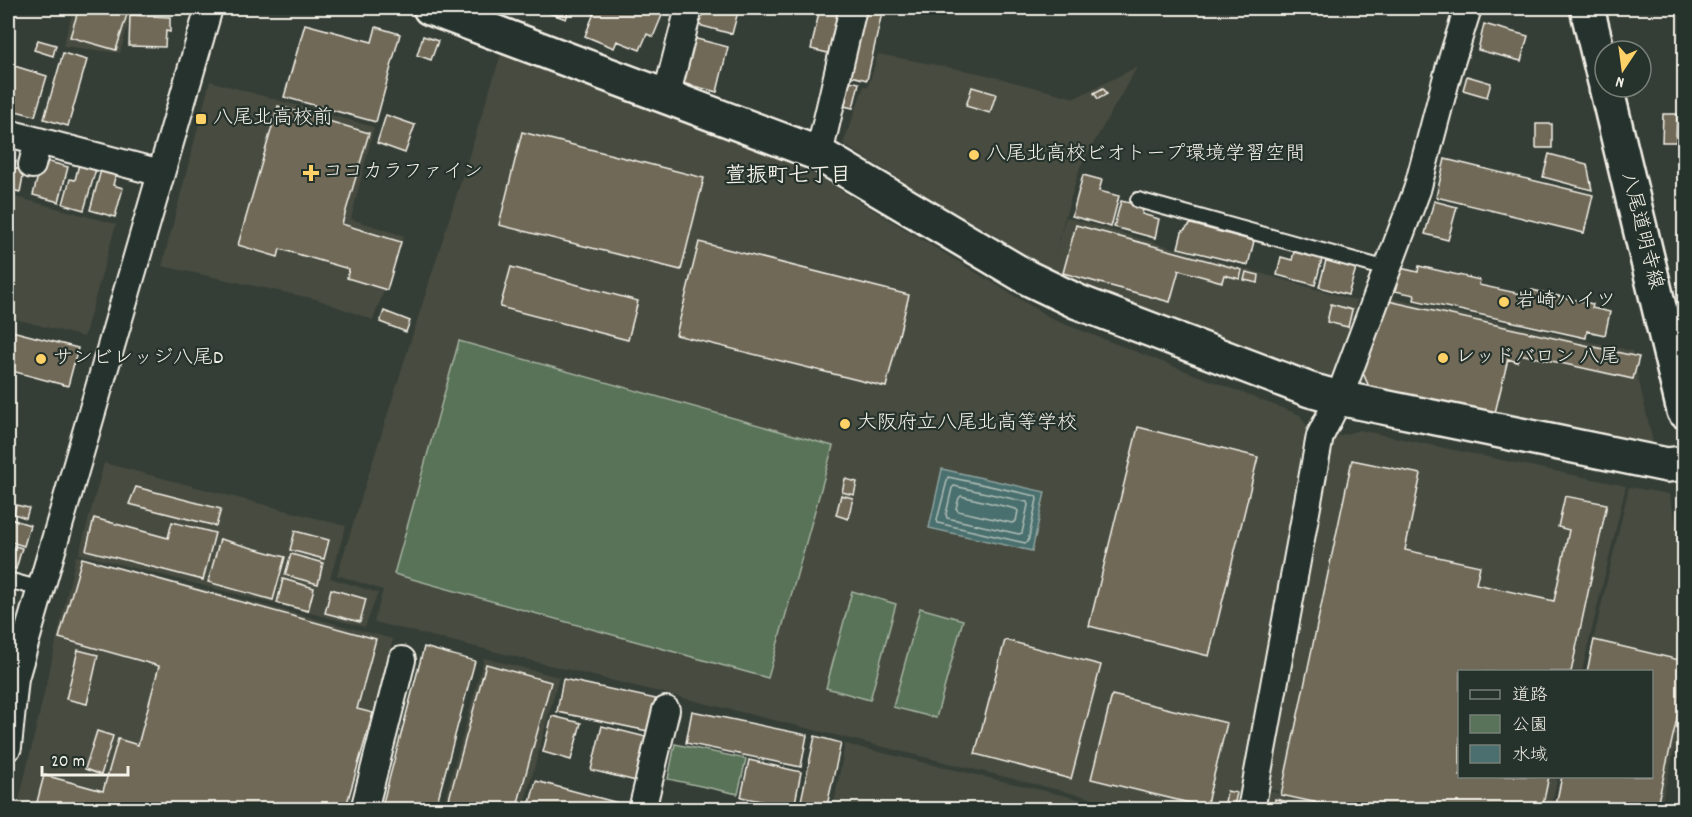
<svg xmlns="http://www.w3.org/2000/svg" width="1692" height="817" font-family="Dekko,'Klee One',sans-serif">
<style>
.built{fill:#474b40}
.green{fill:#587359;stroke:#a6b2a0;stroke-width:1.5}
.water{fill:#4a6f6e;stroke:#8ea39f;stroke-width:1.5}
.lines{fill:none;stroke-linecap:round;stroke-linejoin:round}
.shore{stroke:#b0bdb7;stroke-width:1.5}
.building{fill:#706958;stroke:#f4f1e8;stroke-width:1.5}
.lane-casing{stroke:#f4f1e8;stroke-width:18}
.street-casing{stroke:#f4f1e8;stroke-width:30}
.secondary-casing{stroke:#f4f1e8;stroke-width:38}
.lane{stroke:#26332d;stroke-width:14}
.street{stroke:#26332d;stroke-width:26}
.secondary{stroke:#26332d;stroke-width:33}
.poi-dot{fill:#ffd166;stroke:#26332d;stroke-width:2}
.labels{text-anchor:middle;dominant-baseline:central;stroke-width:4.5;stroke-linejoin:round;paint-order:stroke}
.poi-label{font-size:20px;fill:#f4f1e8;stroke:#26332d;text-anchor:start}
.street-label{font-size:20px;fill:#f4f1e8;stroke:#26332d}
.neighbourhood-label{font-size:21px;font-weight:bold;fill:#f4f1e8;stroke:#26332d}
</style>
<rect width="100%" height="100%" fill="#353e36"/>
<filter id="ink" filterUnits="userSpaceOnUse"><feTurbulence type="fractalNoise" baseFrequency=".0167" numOctaves="2"/><feDisplacementMap in="SourceGraphic" scale="12" xChannelSelector="R" yChannelSelector="G"/><feConvolveMatrix kernelMatrix="1 2 1 2 8 2 1 2 1" color-interpolation-filters="sRGB"/></filter>
<g filter="url(#ink)">
<path class="built" d="M74 8H133L120 53 63 46Z
M501 54 756 146 821 178 1054 320 1300 415 1311 433 1242 809H1136L374 622 383 590 337 575Z
M878 54 979 73 1075 98 1137 67 1080 167 1065 217 1054 259 1066 217 1357 301 1334 385 1051 274 843 144 864 86 868 87Z
M210 81 374 127 351 219 404 236 373 320 316 299 162 266Z
M8 195 116 224 84 337 8 317Z
M1381 296 1632 351 1654 447 1368 391 1358 372Z
M1359 430 1626 486 1582 671 1460 672V776L1558 777 1550 809H1348L1261 787 1332 438Z
M104 463 346 526 330 578 378 593 365 627 79 554Z
M1629 487 1669 494 1684 554V713L1660 809 1553 810 1561 777 1652 776V672L1586 671Z
M76 556 393 639 347 809 17 810Z
M484 658 559 677 523 809 442 810Z
M845 744 1121 809H833Z
M1261 789 1343 809 1257 810Z"/>
<path class="green" d="M459 341 833 446 768 678 394 574Z
M852 591 896 604 870 700 826 688Z
M920 608 963 620 936 718 893 707Z
M675 744 746 759 738 794 668 779Z"/>
<path class="water" d="M942 469 1045 492 1032 551 929 528Z"/>
<g class="lines">
<path class="shore" d="M948 477 1036 496 1037 499 1028 542 1025 543 938 523 937 520Z
M954 486 1027 502 1028 505 1022 533 1019 534 947 518 946 514 952 488Z
M961 496 1016 509 1018 511 1016 521 1012 523 958 511 956 508 959 498Z"/>
</g>
<path class="building" d="M79 8H129L116 50 70 37Z
M136 8H174V12H136Z
M535 8H570L566 19Z
M596 8H649L663 13 653 37 647 34 640 50 617 41 614 48 585 36Z
M695 8H739L732 34 691 23Z
M820 8H843L832 54 811 49Z
M862 8H883L867 80 847 75Z
M130 15 170 17V32L166 31 165 47 129 46Z
M305 24 372 42 376 27 400 34 376 122 284 97Z
M1484 24 1528 36 1521 61 1478 50Z
M423 36 438 41 431 60 417 55Z
M689 37 728 47 717 92 678 82Z
M38 40 56 45 53 56 34 50Z
M63 53 87 60 68 126 44 119Z
M8 64 47 76 35 116 8 109Z
M1467 76 1491 83 1487 97 1463 90Z
M845 80 859 83 853 108 839 105Z
M972 87 996 94 990 113 966 106Z
M1103 88 1107 94 1098 99 1094 93Z
M278 106 369 133 342 224 401 242 387 290 347 278 349 269 280 249 278 257 238 245Z
M1663 114H1677L1676 142H1662Z
M386 115 415 125 405 153 377 143Z
M1536 124H1552V148H1536Z
M522 132 704 178 681 270 499 225Z
M1549 154 1587 164 1592 190 1543 177Z
M8 159 16 161 14 168 24 171 20 192 8 189Z
M1445 159 1593 195 1584 233 1436 197Z
M42 160 68 167 59 202 33 195Z
M79 164 96 169 84 210 63 204 70 179 75 180Z
M101 170 116 174 113 185 123 188 115 217 90 210Z
M1083 175 1102 180 1099 191 1119 196 1111 227 1072 216Z
M1121 201 1144 206 1142 214 1159 219 1155 238 1114 227Z
M1434 201 1457 207 1448 240 1425 234Z
M1191 224 1254 241 1248 265 1178 248 1182 232Z
M1076 225 1242 270 1240 279 1224 275 1222 282 1179 270 1170 302 1063 273Z
M699 242 909 295 886 387 676 335Z
M1294 252 1322 259 1315 285 1277 275 1281 257 1292 260Z
M1326 260 1356 268 1348 295 1319 287Z
M1419 266 1480 280 1479 285 1530 296 1532 290 1593 304 1592 308 1610 312 1605 335 1587 331 1586 338 1414 300 1415 295 1395 291 1400 268 1418 272Z
M511 267 638 301 628 340 500 307Z
M1246 272 1259 275 1258 283 1244 280Z
M1384 300 1639 357 1633 379 1520 354 1517 362 1508 359 1494 417 1370 389 1363 373Z
M1331 304 1352 310 1348 327 1327 322Z
M384 311 410 321 406 332 380 322Z
M8 330 78 348 68 386 8 370Z
M1138 427 1258 457 1209 656 1089 626Z
M8 456 16 459 8 486Z
M1352 460 1421 474 1405 550 1480 566 1476 584 1554 601 1569 530 1558 527 1565 496 1607 504 1571 672H1460V776H1549L1542 810H1350L1281 795Z
M845 479 857 482 854 495 842 492Z
M136 487 221 509 216 526 129 504Z
M841 495 853 498 848 519 836 515Z
M16 505 29 508 26 518 14 514Z
M8 518 30 525 24 546 8 541Z
M94 518 168 538 172 522 215 533 203 580 86 550Z
M295 531 329 540 324 559 290 550Z
M220 539 285 557 273 600 208 582Z
M8 544 22 548 16 569 8 567Z
M291 554 323 563 318 584 285 575Z
M82 558 376 639 357 709 373 713 345 810H35L44 775 103 791 118 739 138 745 159 666 59 638Z
M283 579 314 588 308 611 277 603Z
M331 589 366 599 360 622 325 613Z
M1005 640 1101 665 1071 779 975 754Z
M1594 640 1684 661V688L1656 810H1555L1562 776H1652V672H1587Z
M424 647 475 661 435 810H381Z
M78 650 98 655 87 704 66 699Z
M486 664 551 682 516 810H446Z
M563 679 656 699 648 731 557 712Z
M1112 695 1227 723 1206 807 1091 779Z
M692 711 807 735 801 767 686 743Z
M552 716 581 723 571 760 543 752Z
M1684 725V755L1677 753Z
M602 726 646 737 636 781 591 770Z
M97 731 113 736 101 775 85 769Z
M815 736 841 743 826 810H799Z
M749 760 801 772 794 808 741 797Z
M536 781 630 806 629 810H528Z
M1227 791 1237 793 1233 810 1224 808Z
M1275 799 1285 801 1283 810H1273Z"/>
<g class="lines">
<defs>
<path id="lane" d="M1138 200 1387 269
M8 580 41 589"/>
<path id="street" d="M666 97 689 8
M8 133 161 173
M819 154 853 8
M32 165 38 141
M8 747 15 678 209 8
M364 810 402 660
M642 810 666 710
M1251 810 1320 436 1339 398 1417 190 1449 69 1468 8"/>
<path id="secondary" d="M430 8 819 154 1028 278 1078 302 1310 390 1339 398 1667 465 1684 463
M1587 8 1605 82
M1606 87 1684 411"/>
</defs>
<use href="#lane" class="lane-casing"/>
<use href="#street" class="street-casing"/>
<use href="#secondary" class="secondary-casing"/>
<use href="#lane" class="lane"/>
<use href="#street" class="street"/>
<use href="#secondary" class="secondary"/>
</g>
</g>
<g class="poi-dot">
<rect x="195" y="113" width="12" height="12" rx="3"/>
<circle cx="974" cy="155" r="6"/>
<path d="M308 164h6v6h6v6h-6v6h-6v-6h-6v-6h6z"/>
<circle cx="1504" cy="302" r="6"/>
<circle cx="1443" cy="358" r="6"/>
<circle cx="41" cy="359" r="6"/>
<circle cx="845" cy="424" r="6"/>
</g>
<g class="labels">
<g class="poi-label">
<text x="213" y="119">八尾北高校前</text>
<text x="986" y="155">八尾北高校ビオトープ環境学習空間</text>
<text x="323" y="173">ココカラファイン</text>
<text x="1516" y="302">岩崎ハイツ</text>
<text x="1455" y="358">レッドバロン 八尾</text>
<text x="53" y="359">サンビレッジ八尾D</text>
<text x="857" y="424">大阪府立八尾北高等学校</text>
</g>
<g class="street-label">
<text transform="translate(1641 231) rotate(76)">八尾道明寺線</text>
</g>
<g class="neighbourhood-label">
<text x="788" y="177">萱振町七丁目</text>
</g>
</g>
<rect width="1692" height="817" fill="none" stroke="#26332d" stroke-width="30"/>
<rect x="15" y="15" width="1662" height="787" fill="none" stroke="#f4f1e8" stroke-width="2" filter="url(#ink)"/>
<rect x="1458" y="670" width="195" height="108" fill="#26332d" stroke="#787f78" stroke-width="1.5"/>
<rect x="1470" y="690" width="30" height="9" fill="#26332d" stroke="#787f78" stroke-width="1.5"/>
<text x="1512" y="700" font-size="18" fill="#f4f1e8">道路</text>
<rect x="1470" y="715" width="30" height="18" fill="#587359" stroke="#787f78" stroke-width="1.5"/>
<text x="1512" y="730" font-size="18" fill="#f4f1e8">公園</text>
<rect x="1470" y="745" width="30" height="18" fill="#4a6f6e" stroke="#787f78" stroke-width="1.5"/>
<text x="1512" y="760" font-size="18" fill="#f4f1e8">水域</text>
<g transform="translate(1623 69) rotate(193)"><circle r="28" fill="#26332d" stroke="#787f78" stroke-width="1.5"/>
<path d="M0-4.5L10 22L0 15L-10 22Z" fill="#ffd166"/>
<text y="-9" font-size="16" font-weight="bold" text-anchor="middle" fill="#f4f1e8">N</text>
</g>
<path d="M42 766v9h86v-9" fill="none" stroke="#f4f1e8" stroke-width="3"/>
<text x="51" y="766" font-size="18" fill="#f4f1e8" stroke="#26332d" stroke-width="4.5" paint-order="stroke">20 m</text>
</svg>
